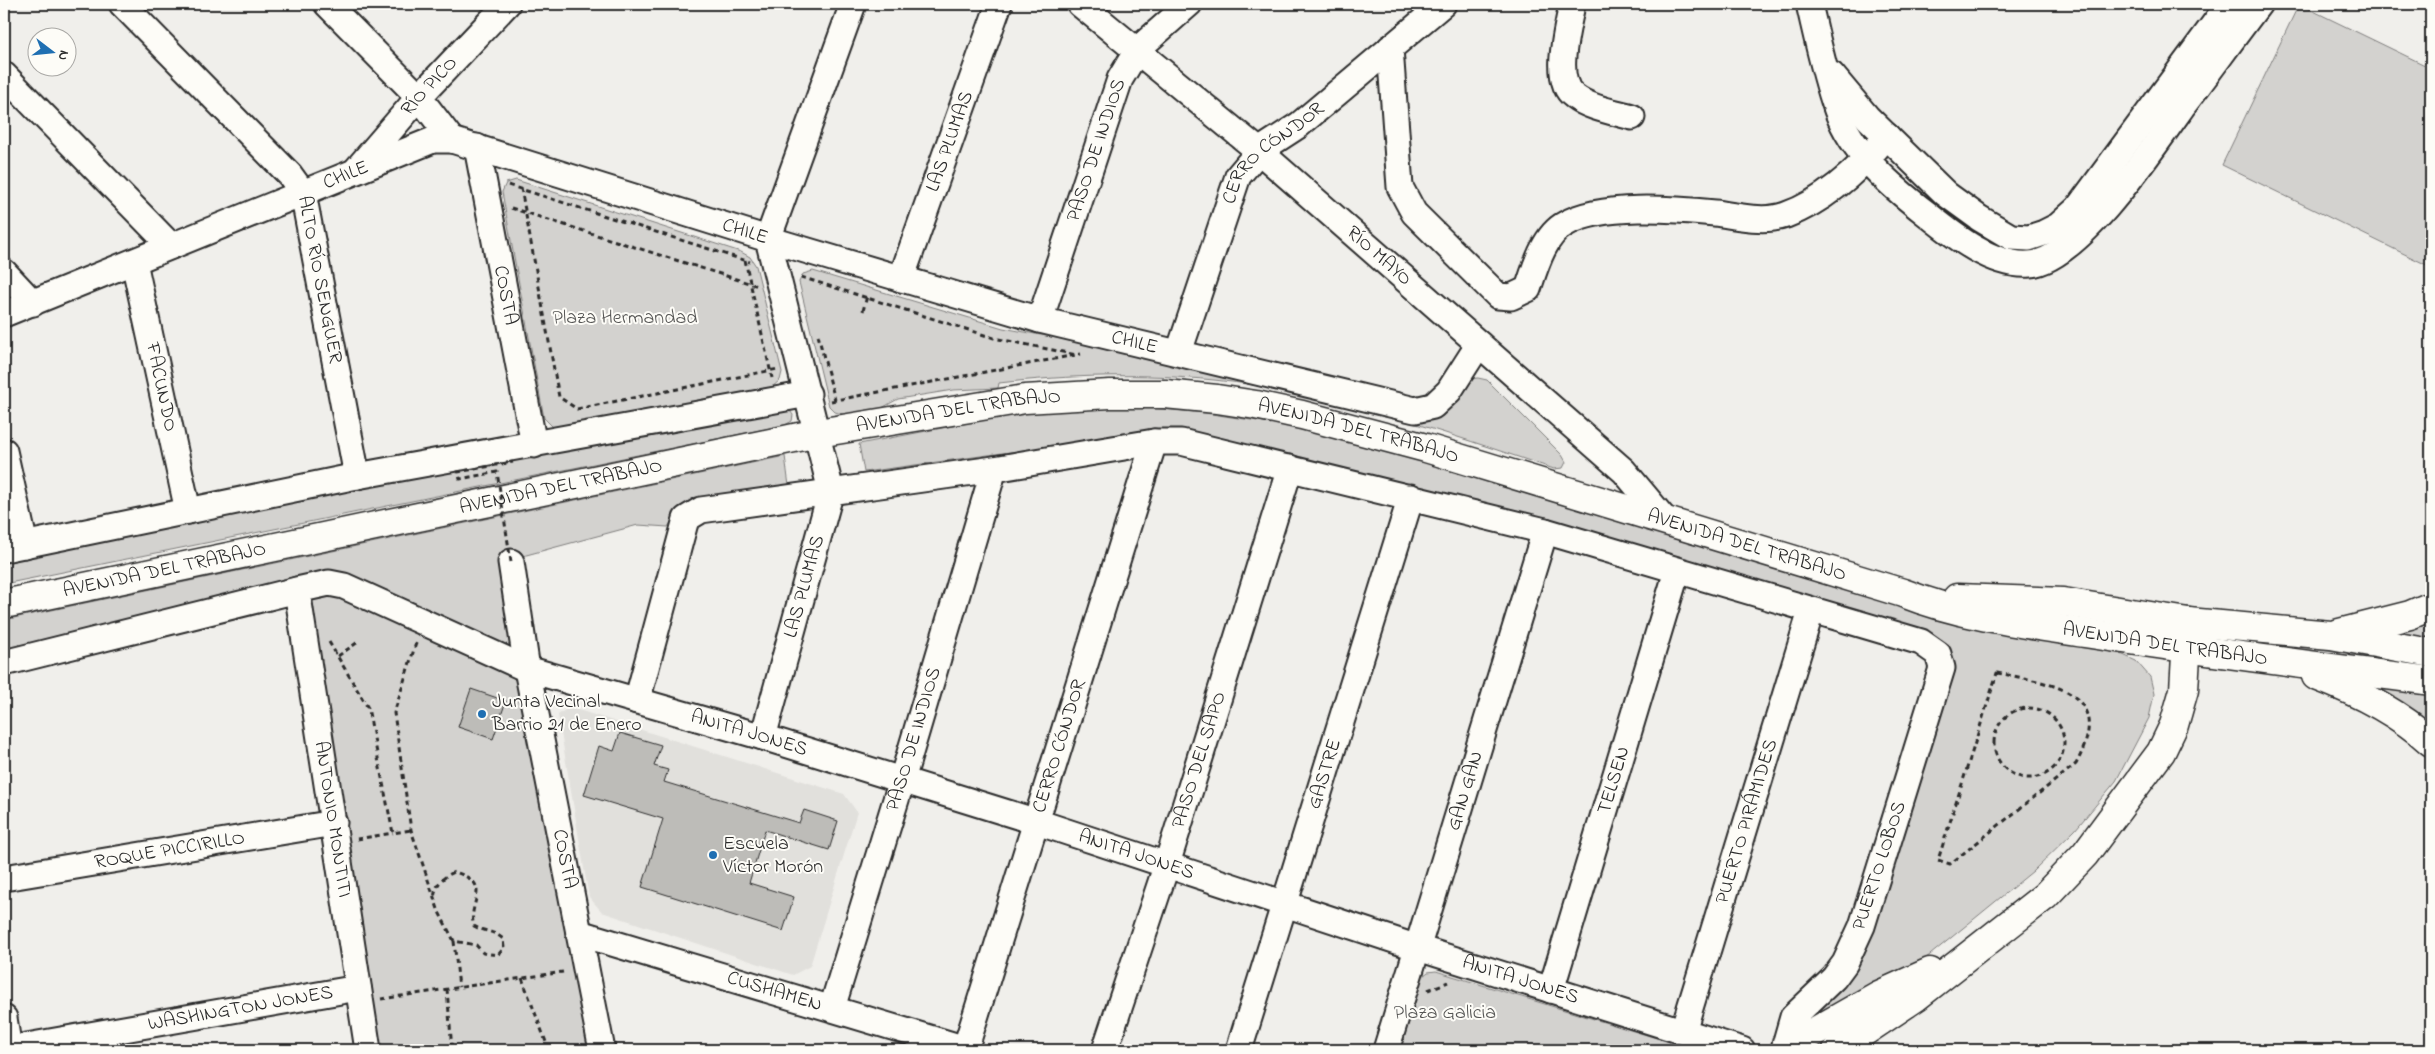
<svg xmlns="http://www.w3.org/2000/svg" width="2435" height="1054" font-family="'Indie Flower',sans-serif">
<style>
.built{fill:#e1e0dc}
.green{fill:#d3d2cf;stroke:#7f7e7d}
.building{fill:#bdbcb8;stroke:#2b2b2b}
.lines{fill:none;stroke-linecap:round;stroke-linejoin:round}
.minor-casing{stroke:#2b2b2b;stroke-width:29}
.major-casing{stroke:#2b2b2b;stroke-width:31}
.path{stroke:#2b2b2b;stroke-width:3;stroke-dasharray:5 4;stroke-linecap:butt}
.minor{stroke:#fdfcf7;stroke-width:25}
.major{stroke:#fdfcf7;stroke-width:28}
.path-bridge{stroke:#2b2b2b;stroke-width:3;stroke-dasharray:5 4;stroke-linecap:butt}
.poi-dot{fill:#1f6fb2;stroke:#fdfcf7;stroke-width:2}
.labels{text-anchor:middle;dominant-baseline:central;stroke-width:4;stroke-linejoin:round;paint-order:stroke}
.street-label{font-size:20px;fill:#2b2b2b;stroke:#fdfcf7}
.park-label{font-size:20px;fill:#555554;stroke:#fdfcf7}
.poi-label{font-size:20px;fill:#2b2b2b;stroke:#fdfcf7;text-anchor:start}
</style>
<rect width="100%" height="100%" fill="#f0efeb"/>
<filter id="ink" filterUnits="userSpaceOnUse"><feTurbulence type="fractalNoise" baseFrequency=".02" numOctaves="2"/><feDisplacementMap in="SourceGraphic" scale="10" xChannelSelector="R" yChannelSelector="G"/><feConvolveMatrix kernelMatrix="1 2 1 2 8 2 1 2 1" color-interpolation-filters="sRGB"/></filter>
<g filter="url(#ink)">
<path class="built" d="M569 707 844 794 857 812 810 966 793 975 602 912 589 897 558 715Z"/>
<path class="green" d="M2299 4 2431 68V267L2222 165Z
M516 180 741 252 750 257 756 266 782 372 780 380 770 389 565 431 553 427 544 418 502 192 506 183Z
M813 271 1003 328 1138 353 1413 415 1469 379 1478 378 1487 380 1562 455 1566 462 1563 468 1554 469C1446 433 1328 391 1214 380 1143 373 1069 375 999 383L998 388 953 390 898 399 880 409 846 415 835 412 829 406 799 282 803 274Z
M1126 406 1205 413 1284 425 1360 442 2110 649 2136 661 2150 677 2154 694 2149 718 2116 781 2075 830 2033 871 1925 959 1813 1023 1807 1019 1850 977 1948 661 1542 518 1178 429 864 472 859 444 1015 414Z
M788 408 793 415 792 421 785 425 4 584V559L356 487Z
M785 456 789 486 677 512 668 527 638 525 504 561 515 652 370 588 4 655V620Z
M329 590 511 675 518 684 594 1050H378L309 598Z
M2431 615V641L2384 631Z
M2226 636 2431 664V669L2225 642 2223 638Z
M2374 685 2431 691V731L2376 694Z
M1436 971 1696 1050H1396L1418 980 1428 972Z"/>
<path class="building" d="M471 689 506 701 493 739 458 727Z
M620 733 661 745 654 766 668 770 664 782 799 823 804 810 838 821 829 850 765 830 749 883 794 897 783 931 642 887 663 819 584 795 599 746 614 751Z"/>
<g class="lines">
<defs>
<g id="minor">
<path id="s1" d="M122 4 290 175 303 193 357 476"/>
<path d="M327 4 419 97 452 140"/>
<path id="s2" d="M1080 4 1259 151 1624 471 1665 520"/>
<path d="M1572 4C1568 28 1552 80 1574 96 1589 108 1614 112 1632 117"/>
<path d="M1809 4C1817 38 1825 77 1837 110 1852 153 1892 187 1927 214 1954 236 1993 267 2030 264 2078 261 2155 145 2182 107 2208 73 2233 38 2259 4"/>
<path d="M1390 48 1400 187 1414 213 1498 296 1511 297 1528 289C1535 268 1544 235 1565 224 1601 203 1674 209 1715 213 1738 216 1764 223 1786 215 1825 201 1861 167 1887 136"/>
<path d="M4 75 171 246"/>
<path d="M1832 75 1868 118 1946 194 1979 218 2011 237 2029 238 2044 233 2058 226 2078 208 2229 4"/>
<path id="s3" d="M477 147 534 445"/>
<path id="s4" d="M357 169 419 97 507 4"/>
<path id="s5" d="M134 262 188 511"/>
<path d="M4 272 33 303"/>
<path id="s6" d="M901 279 999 4"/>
<path id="s7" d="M4 314 433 140H452L768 239 1040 320 1415 410 1433 406 1449 391 1479 344"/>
<path id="s8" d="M1040 320 1120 79 1138 49 1189 4"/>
<path id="s9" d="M1179 352 1238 176 1259 151 1299 125 1443 4"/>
<path d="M4 451 25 545"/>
<path d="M4 549 357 476 808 394"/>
<path id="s10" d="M511 562 527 669 602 1050"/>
<path id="s11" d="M297 590 368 1050"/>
<path id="s12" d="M4 663 297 590 329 583 344 586 527 669 763 737 1037 822 1418 948 1742 1050"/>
<path d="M637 701 686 519 701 510 994 469 1154 442H1181L1545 531 1921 642 1938 654 1942 668 1862 926 1845 963 1834 978 1793 1017 1785 1045"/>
<path id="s13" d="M763 737 831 491 768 239 853 4"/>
<path id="s14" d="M4 878 334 823"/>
<path id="s15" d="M579 933 969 1050"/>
<path id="s16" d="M1551 990 1677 571"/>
<path id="s17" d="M832 1008 902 780 994 469"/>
<path d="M4 1018 9 1050"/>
<path id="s18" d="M1683 1031 1811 611"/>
<path id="s19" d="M4 1050 358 988"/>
<path id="s20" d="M965 1050 1154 442"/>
<path id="s21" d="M1105 1050 1167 864 1290 468"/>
<path id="s22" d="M1239 1050 1411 497"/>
<path id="s23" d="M1386 1050 1545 531"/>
</g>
<g id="major">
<path d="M1957 598 2063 602 2188 622 2331 635 2431 653"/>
<path id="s24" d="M4 604 818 433 1025 399 1110 394H1165L1217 399 1256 405 1302 415 1426 448 1903 593C1964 617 2027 624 2091 634 2204 652 2318 666 2431 681"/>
<path d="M2339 633 2410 615 2431 606"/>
<path d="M2316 676C2358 692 2398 712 2431 742"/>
<path d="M1791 1045 1879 995 1930 972"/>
<path d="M1837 1050 1916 997 2045 896 2085 854 2161 752 2174 725 2184 690 2188 622"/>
</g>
</defs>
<use href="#minor" class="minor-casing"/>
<use href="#major" class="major-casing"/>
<path class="path" d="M508 185 750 262
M521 188 559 397 577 409 778 369
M511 208 758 286
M745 260 772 378
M801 277 994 338 1077 355
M863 311 867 296
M818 335 835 400
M831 401 1081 354
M329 642 368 708 393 833 411 830
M416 643 394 713 411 830 439 912 454 941 476 945 483 953 498 955 504 948 503 939C493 930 484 932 474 926 466 903 496 884 454 872 441 878 435 885 434 900
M338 656 358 642
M1997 673C2051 683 2116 691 2076 764L1950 864 1938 860Z
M1994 743a35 35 0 1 1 70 0a35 35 0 1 1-70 0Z
M357 839 393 833
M454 941 459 987
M522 978 549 1050
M447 989 452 1050
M1428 990 1448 982
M381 999 563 972"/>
<use href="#minor" class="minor"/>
<use href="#major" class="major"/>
<path class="path-bridge" d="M511 562 497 472 460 479 458 472 513 462"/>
</g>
</g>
<g class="poi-dot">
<circle cx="482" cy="714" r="5"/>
<circle cx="713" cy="855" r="5"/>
</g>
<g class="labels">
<g class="street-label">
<text stroke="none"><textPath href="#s4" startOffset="110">RÍO PICO</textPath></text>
<text stroke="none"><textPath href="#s6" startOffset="146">LAS PLUMAS</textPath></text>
<text stroke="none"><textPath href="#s8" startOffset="179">PASO DE INDIOS</textPath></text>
<text stroke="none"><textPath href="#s9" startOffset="226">CERRO CÓNDOR</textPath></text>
<text stroke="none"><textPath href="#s7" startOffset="369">CHILE</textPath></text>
<text stroke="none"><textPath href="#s7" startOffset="789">CHILE</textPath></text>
<text stroke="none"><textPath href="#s2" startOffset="391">RÍO MAYO</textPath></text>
<text stroke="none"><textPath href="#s1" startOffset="350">ALTO RÍO SENGUER</textPath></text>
<text stroke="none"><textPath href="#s3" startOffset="151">COSTA</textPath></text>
<text stroke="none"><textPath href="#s7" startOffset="1194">CHILE</textPath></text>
<text stroke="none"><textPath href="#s5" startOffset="128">FACUNDO</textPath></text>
<text stroke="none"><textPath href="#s24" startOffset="974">AVENIDA DEL TRABAJO</textPath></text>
<text stroke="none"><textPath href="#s24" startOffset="1379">AVENIDA DEL TRABAJO</textPath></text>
<text stroke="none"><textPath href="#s24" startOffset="569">AVENIDA DEL TRABAJO</textPath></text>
<text stroke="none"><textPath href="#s24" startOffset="1784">AVENIDA DEL TRABAJO</textPath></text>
<text stroke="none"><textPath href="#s24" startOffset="164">AVENIDA DEL TRABAJO</textPath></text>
<text stroke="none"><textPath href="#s13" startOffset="156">LAS PLUMAS</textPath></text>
<text stroke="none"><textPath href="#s24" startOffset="2215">AVENIDA DEL TRABAJO</textPath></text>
<text stroke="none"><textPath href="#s12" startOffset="782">ANITA JONES</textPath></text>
<text stroke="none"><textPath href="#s17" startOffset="281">PASO DE INDIOS</textPath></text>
<text stroke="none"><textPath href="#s20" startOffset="318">CERRO CÓNDOR</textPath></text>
<text stroke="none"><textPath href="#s21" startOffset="305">PASO DEL SAPO</textPath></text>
<text stroke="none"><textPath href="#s22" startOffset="289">GASTRE</textPath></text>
<text stroke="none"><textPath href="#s16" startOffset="219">TELSEN</textPath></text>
<text stroke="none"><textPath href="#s23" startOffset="271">GAN GAN</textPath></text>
<text stroke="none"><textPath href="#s11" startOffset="232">ANTONIO MONTITI</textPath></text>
<text stroke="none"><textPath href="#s18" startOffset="219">PUERTO PIRÁMIDES</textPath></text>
<text stroke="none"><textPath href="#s14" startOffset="168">ROQUE PICCIRILLO</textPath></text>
<text stroke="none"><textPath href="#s12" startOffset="1188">ANITA JONES</textPath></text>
<text stroke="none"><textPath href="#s10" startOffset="302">COSTA</textPath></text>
<text transform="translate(1880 866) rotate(-72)">PUERTO LOBOS</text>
<text stroke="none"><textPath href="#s12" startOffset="1592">ANITA JONES</textPath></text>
<text stroke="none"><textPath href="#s15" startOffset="204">CUSHAMEN</textPath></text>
<text stroke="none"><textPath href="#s19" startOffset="240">WASHINGTON JONES</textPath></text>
</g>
<g class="park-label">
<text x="625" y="318">Plaza Hermandad</text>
<text x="1445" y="1013">Plaza Galicia</text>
</g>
<g class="poi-label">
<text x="492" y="702">Junta Vecinal<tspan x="492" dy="23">Barrio 21 de Enero</tspan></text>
<text x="723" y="844">Escuela<tspan x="723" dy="23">Víctor Morón</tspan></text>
</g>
</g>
<rect width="2435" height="1054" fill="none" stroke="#fdfcf7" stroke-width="20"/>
<rect x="10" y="10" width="2415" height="1034" fill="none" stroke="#2b2b2b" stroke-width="2" filter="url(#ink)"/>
<g transform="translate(52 52) rotate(106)"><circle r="24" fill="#fdfcf7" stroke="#a9a8a5"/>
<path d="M0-4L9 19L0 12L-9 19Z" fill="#1f6fb2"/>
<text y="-8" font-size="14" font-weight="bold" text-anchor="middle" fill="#2b2b2b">N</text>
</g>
</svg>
